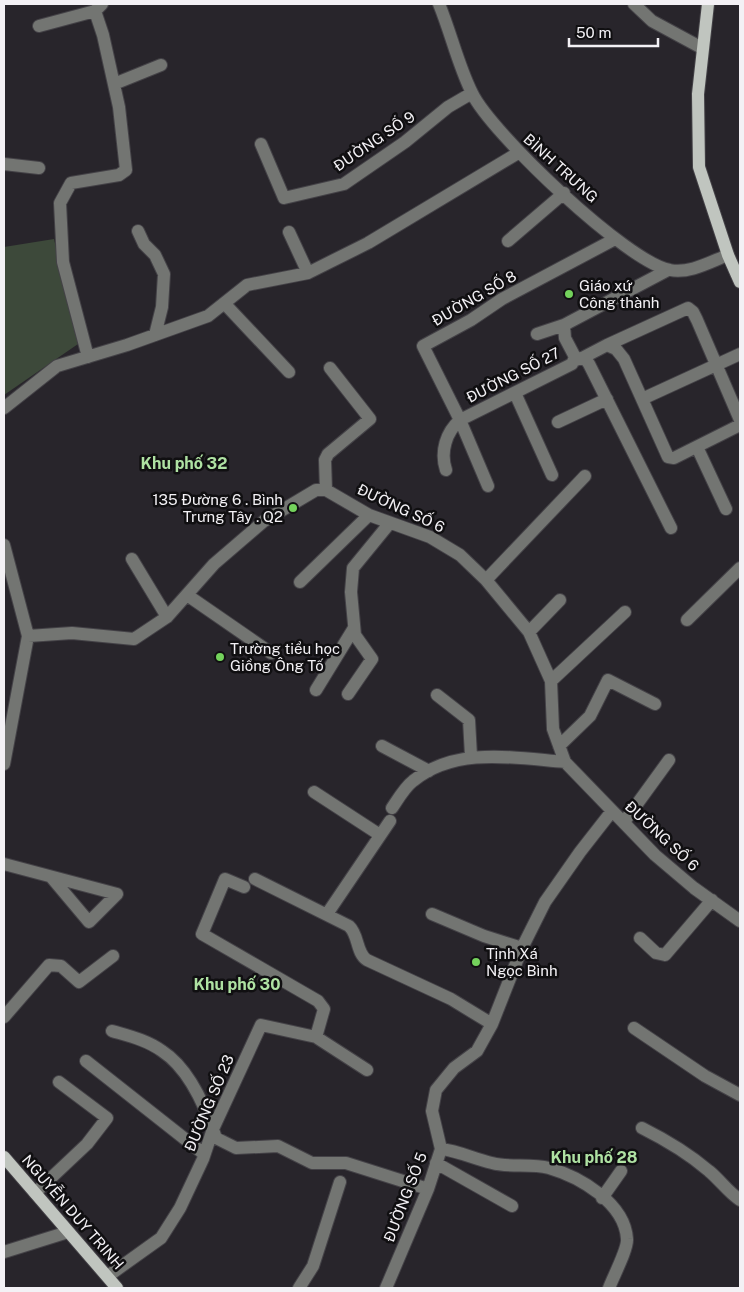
<svg xmlns="http://www.w3.org/2000/svg" width="744" height="1292" font-family="'Public Sans',sans-serif">
<style>
.green{fill:#3d493a}
.lines{fill:none;stroke-linecap:round;stroke-linejoin:round}
.minor-casing{stroke:#444247;stroke-width:14}
.major-casing{stroke:#444247;stroke-width:14}
.minor{stroke:#737572;stroke-width:12}
.major{stroke:#c0c5bf;stroke-width:12}
.poi-dot{fill:#74d25c;stroke:#100f11;stroke-width:2}
.labels{text-anchor:middle;dominant-baseline:central;stroke-width:5;stroke-linejoin:round;paint-order:stroke}
.street-label{font-size:15px;fill:#f3f1f5;stroke:#100f11}
.poi-label{font-size:15px;fill:#f3f1f5;stroke:#100f11;text-anchor:start}
.neighbourhood-label{font-size:16px;font-weight:bold;fill:#afe2a3;stroke:#100f11}
</style>
<rect width="100%" height="100%" fill="#28252b"/>
<path class="green" d="M54 239 78 344 4 395V247Z"/>
<g class="lines">
<defs>
<path id="minor" d="M439 4C451 33 458 65 472 93 491 133 628 263 670 270 689 274 710 262 728 255
M634 4 652 21 702 48
M39 26 95 11
M114 84 161 65
M261 144 284 198 344 184 405 142 448 107 472 93
M4 164 39 168
M138 231 144 244 155 255 164 274 162 307 155 335
M289 232 308 273
M508 241 564 193
M224 303 289 372
M537 334 564 325
M607 345 688 308 693 312 697 320 740 420
M88 357 63 262 60 203 71 183 119 175 126 170 119 107 103 35 95 11 102 4
M584 357 607 345 616 349 624 359 668 457 674 458 740 425
M576 360 584 357 589 364 671 528
M515 393 552 475
M642 399 740 354
M4 408 57 366 127 345 208 316 247 285 308 273 368 243 518 153
M558 422 607 399
M697 447 726 509
M446 470C440 452 446 432 460 420L572 364 575 357 565 338 564 325 668 270
M488 486 460 420 423 346 471 320 502 299 615 239
M326 490 325 460 328 454 370 419 330 368
M4 545 28 636 4 764
M132 559 167 617
M486 580 585 476
M300 582 369 515
M187 595 271 653
M687 620 740 568
M529 632 560 600
M28 636 72 633 134 639 167 617 214 564 264 521 316 490H326L369 515 430 537 460 555 486 580 529 632 551 681 553 729 565 762 655 855 694 888 740 921
M551 681 625 612
M316 690 354 628
M348 694 372 659 355 635 351 592 353 568 389 524
M437 695 469 720 471 756
M382 746 429 771
M559 746 590 716 608 680 655 704
M314 792 380 835
M392 808C398 799 405 787 413 781 456 746 515 758 565 762
M624 822 669 760
M4 864 117 894
M52 878 89 922 117 894
M255 879 349 926C359 935 356 953 367 960L451 999 492 1024
M244 887 225 879 202 934 318 1001 324 1009 316 1037
M327 914 390 821
M432 914 484 936 522 948
M640 938 656 953 665 955 712 900
M4 1017 49 965 61 966 79 982 113 956
M634 1028 705 1076 740 1095
M112 1031C129 1036 147 1040 162 1051 190 1069 206 1108 216 1138L236 1148 278 1146 312 1163H346L428 1189
M86 1061 204 1154
M642 1128C666 1140 688 1153 709 1171 720 1180 728 1192 740 1200
M441 1149C459 1151 474 1159 492 1163 510 1168 530 1163 549 1168 580 1177 625 1203 627 1239 628 1249 613 1277 609 1288
M436 1163 512 1206
M35 1193 87 1144 107 1118 59 1082
M602 1198 621 1171
M4 1252 68 1232
M108 1276 161 1238 180 1208 203 1159 213 1129 261 1025 316 1037 367 1070
M299 1288 313 1266 340 1182
M386 1288 428 1189 441 1149 432 1111 436 1090 454 1068 477 1051 492 1024 522 948 545 902 580 852 612 811"/>
<path id="major" d="M708 4 698 94 699 167 728 255 740 282
M4 1157 117 1288"/>
</defs>
<use href="#minor" class="minor-casing"/>
<use href="#major" class="major-casing"/>
<use href="#minor" class="minor"/>
<use href="#major" class="major"/>
</g>
<g class="poi-dot">
<circle cx="569" cy="294" r="5"/>
<circle cx="293" cy="508" r="5"/>
<circle cx="220" cy="657" r="5"/>
<circle cx="476" cy="962" r="5"/>
</g>
<g class="labels">
<g class="street-label">
<text transform="translate(374 141) rotate(-34)">ĐƯỜNG SỐ 9</text>
<text transform="translate(561 168) rotate(42)">BÌNH TRƯNG</text>
<text transform="translate(474 298) rotate(-30)">ĐƯỜNG SỐ 8</text>
<text transform="translate(513 375) rotate(-27)">ĐƯỜNG SỐ 27</text>
<text transform="translate(401 508) rotate(25)">ĐƯỜNG SỐ 6</text>
<text transform="translate(662 836) rotate(43)">ĐƯỜNG SỐ 6</text>
<text transform="translate(209 1103) rotate(-67)">ĐƯỜNG SỐ 23</text>
<text transform="translate(405 1197) rotate(-69)">ĐƯỜNG SỐ 5</text>
<text transform="translate(73 1212) rotate(49)">NGUYỄN DUY TRINH</text>
</g>
<g class="poi-label">
<text x="579" y="285">Giáo xứ<tspan x="579" dy="17">Công thành</tspan></text>
<text x="283" y="499" text-anchor="end">135 Đường 6 . Bình<tspan x="283" dy="17">Trưng Tây . Q2</tspan></text>
<text x="230" y="648">Trường tiểu học<tspan x="230" dy="17">Giồng Ông Tố</tspan></text>
<text x="486" y="953">Tịnh Xá<tspan x="486" dy="17">Ngọc Bình</tspan></text>
</g>
<g class="neighbourhood-label">
<text x="184" y="463">Khu phố 32</text>
<text x="237" y="984">Khu phố 30</text>
<text x="594" y="1157">Khu phố 28</text>
</g>
</g>
<rect width="744" height="1292" fill="none" stroke="#f3f1f5" stroke-width="10"/>
<path d="M569 38v8h89v-8" fill="none" stroke="#f3f1f5" stroke-width="2.5"/>
<text x="576" y="38" font-size="15" fill="#f3f1f5" stroke="#100f11" stroke-width="4" paint-order="stroke">50 m</text>
</svg>
